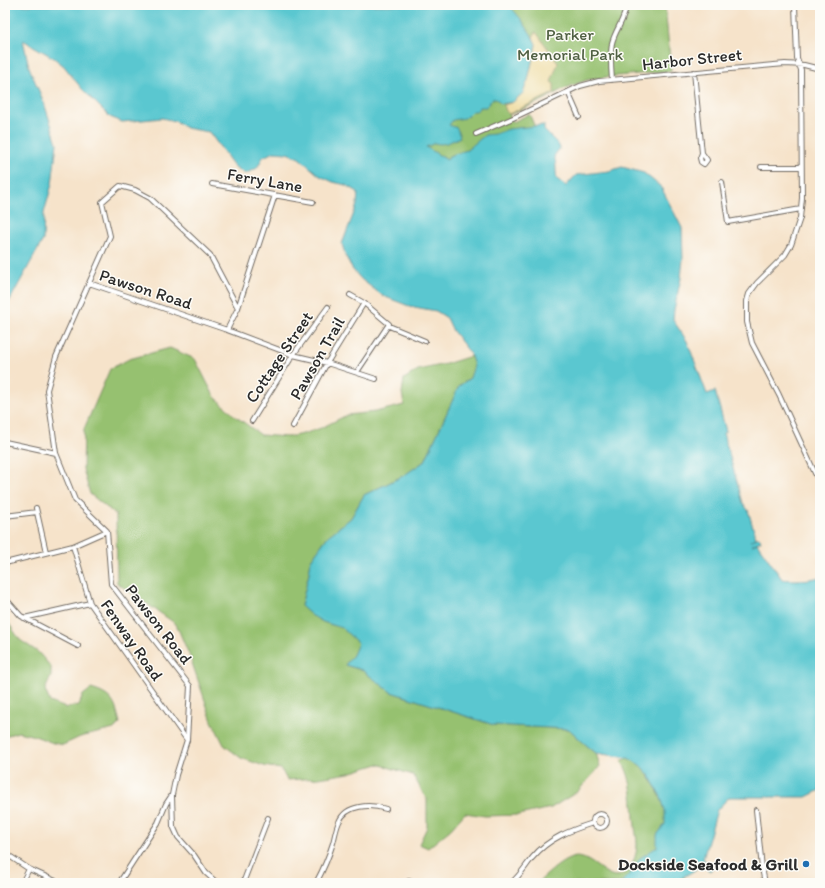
<svg xmlns="http://www.w3.org/2000/svg" width="825" height="888" font-family="Itim,sans-serif">
<style>
.green{fill:#96c16f;stroke:#60764d}
.sand{fill:#eeda9e;stroke:#8c8264}
.water{fill:#5ac7d0;stroke:#42797e}
.lines{fill:none;stroke-linecap:round;stroke-linejoin:round}
.street-casing{stroke:#726b63;stroke-width:6}
.street{stroke:#fff;stroke-width:4}
.poi-dot{fill:#1f6fb2;stroke:#fdfcf7;stroke-width:1.5}
.labels{text-anchor:middle;dominant-baseline:central;stroke-width:3;stroke-linejoin:round;paint-order:stroke}
.park-label{font-size:17px;fill:#506043;stroke:#fdfcf7}
.street-label{font-size:17px;fill:#2b2b2b;stroke:#fdfcf7}
.poi-label{font-size:17px;font-weight:bold;fill:#2b2b2b;stroke:#fdfcf7;text-anchor:end}
</style>
<rect width="100%" height="100%" fill="#fdfcf7"/>
<filter id="ink" filterUnits="userSpaceOnUse"><feTurbulence type="fractalNoise" baseFrequency=".025" numOctaves="2"/><feDisplacementMap in="SourceGraphic" scale="8" xChannelSelector="R" yChannelSelector="G"/><feConvolveMatrix kernelMatrix="1 2 1 2 8 2 1 2 1" color-interpolation-filters="sRGB"/></filter>
<filter id="wash" filterUnits="userSpaceOnUse"><feTurbulence type="fractalNoise" baseFrequency=".012" numOctaves="4" result="noise"/><feDisplacementMap in="SourceGraphic" scale="16" xChannelSelector="R" yChannelSelector="G"/><feGaussianBlur stdDeviation="0.9" result="paint"/><feColorMatrix in="noise" values="0 0 0 0 0 0 0 0 0 0 0 0 0 0 0 0 0 1.4 0 .05"/><feComposite in="paint" operator="in"/></filter>
<g filter="url(#wash)">
<rect width="100%" height="100%" fill="#f6e3ca"/>
<path class="green" d="M502 5H665L671 71 606 77 587 80 563 89 545 99 509 115 513 122 529 114 537 131 467 150 449 156 447 160 426 147 447 125Z
M170 348 195 359 214 396 235 416 261 435 288 437 303 434 321 428 347 415 375 412 404 405 402 393 404 379 418 370 446 364 471 356 475 366 470 378 459 386 425 461 403 476 364 495 351 518 328 536 311 560 309 574 301 606 323 622 342 628 359 643 353 655 345 665 362 670 391 692 494 725 569 729 584 743 596 753 600 766 577 792 551 808 519 815 485 816 465 813 451 829 428 848 419 844 427 827V800L413 775 378 764 349 773 319 778 287 780 281 769 264 766 241 758 224 745 212 721 190 657 176 624 117 583 116 515 90 494 83 469 84 429 110 369 129 359Z
M5 618 20 640 38 652 51 667V676L45 690 50 702 66 708 79 705 83 695 91 689C112 695 115 702 120 723L114 729 80 737 63 745 53 743 35 736 18 732 5 736Z
M628 758C633 760 638 762 641 766 651 777 671 810 665 825 663 828 659 832 657 835L688 883H537C547 875 557 864 569 859 589 849 605 882 621 875 632 870 637 855 637 844 637 838 635 831 635 826 632 805 634 778 621 761Z"/>
<path class="sand" d="M536 32 558 63 551 82 554 84V93L509 114 506 111 504 105 513 102 528 80 536 45 533 37Z"/>
<path class="water" d="M5 5H509L521 19 531 34 536 44 528 80 523 93 513 102 501 104 496 99H492L486 107H480L477 111H472L465 118 453 120 449 125 457 128 460 137C452 141 444 146 435 143L426 147 447 160 449 156 467 150 485 135 495 134 509 129 544 125V130L558 144 560 148 554 156C557 164 555 171 557 179L566 186 576 175 609 171 622 167 644 173 661 187 682 228 683 259 681 278 674 310 673 320 687 341 707 394 715 391 726 431 723 433 743 503 748 510 756 538 750 541 759 537 761 541 752 545 757 543 782 579C795 581 808 580 820 577V790L806 797H729L717 810 703 859 713 867 710 871 701 864 695 870 673 883H621L631 872 640 858 657 847V835L665 824V811L661 797 649 775 640 765 628 758 596 753 584 743 569 729 494 725 391 692 362 670 345 665 353 655 358 643 342 628 323 622 311 615 301 606 309 574 311 560 328 536 351 518 364 495 403 476 425 461 459 386 470 378 474 366 470 353 453 331 447 318 436 311 409 306 383 296 362 280 353 270 346 257 342 244 357 205 358 192 346 185 333 182 320 176 299 158 287 153 274 152 263 157 257 168 245 174 234 166 209 132 186 128 175 121 162 118 122 122 110 117 82 89 64 66 54 58 23 40 29 67 44 103 57 143 52 184 44 213 43 240 5 309Z"/>
</g>
<g filter="url(#ink)">
<g class="lines">
<defs>
<path id="street" d="M795 5 797 58 801 70 802 198 800 218 791 245 785 255 757 283 749 294 747 301V322L752 343 779 395 820 484
M694 72 702 153 700 158 701 162 704 164 707 160 702 153
M612 80C611 68 610 55 612 43 615 30 626 18 626 5
M568 92 579 117
M476 134 513 118 580 86 599 81 785 64 804 65 820 69
M761 167H801
M722 182 728 222 801 209
M212 184 313 202
M89 283 227 330 293 355 327 363 376 379
M350 295 364 303 389 324 357 372
M389 326 425 341
M227 330 238 308 275 195
M252 421 293 355 328 307
M293 426 327 363 364 303
M5 442 56 453
M36 508 46 552
M5 516 37 512
M73 546 90 603 187 740
M5 563 73 546 107 531
M5 598 21 616 78 646
M24 618 90 603
M172 796 173 826 178 837 194 855 206 873 217 883
M756 810 762 868 765 883
M593 821a7 7 0 1 1 14 0a7 7 0 1 1-14 0Z
M5 853 29 869 60 883
M22 883 29 869
M119 883 158 823 166 804 172 795 176 775 187 740 190 686 111 584 107 531 75 500 56 453 47 390 56 357 110 236 102 202 120 186 135 190 150 198 210 255 238 308
M243 883 268 818
M316 883C323 870 329 856 333 843 335 836 336 828 339 822 346 804 371 804 386 809
M405 883 409 881 415 883
M511 883C520 876 526 865 533 857 549 838 571 830 593 823"/>
</defs>
<use href="#street" class="street-casing"/>
<use href="#street" class="street"/>
</g>
</g>
<circle class="poi-dot" cx="806" cy="864" r="4"/>
<g class="labels">
<g class="park-label">
<text x="570" y="34">Parker<tspan x="570" dy="20">Memorial Park</tspan></text>
</g>
<g class="street-label">
<text transform="translate(692 59) rotate(-6)">Harbor Street</text>
<text transform="translate(265 180) rotate(10)">Ferry Lane</text>
<text transform="translate(146 289) rotate(18)">Pawson Road</text>
<text transform="translate(279 357) rotate(-56)">Cottage Street</text>
<text transform="translate(317 358) rotate(-60)">Pawson Trail</text>
<text transform="translate(159 624) rotate(52)">Pawson Road</text>
<text transform="translate(132 640) rotate(55)">Fenway Road</text>
</g>
<g class="poi-label">
<text x="798" y="864">Dockside Seafood &amp; Grill</text>
</g>
</g>
<rect width="825" height="888" fill="none" stroke="#fdfcf7" stroke-width="20"/>
</svg>
